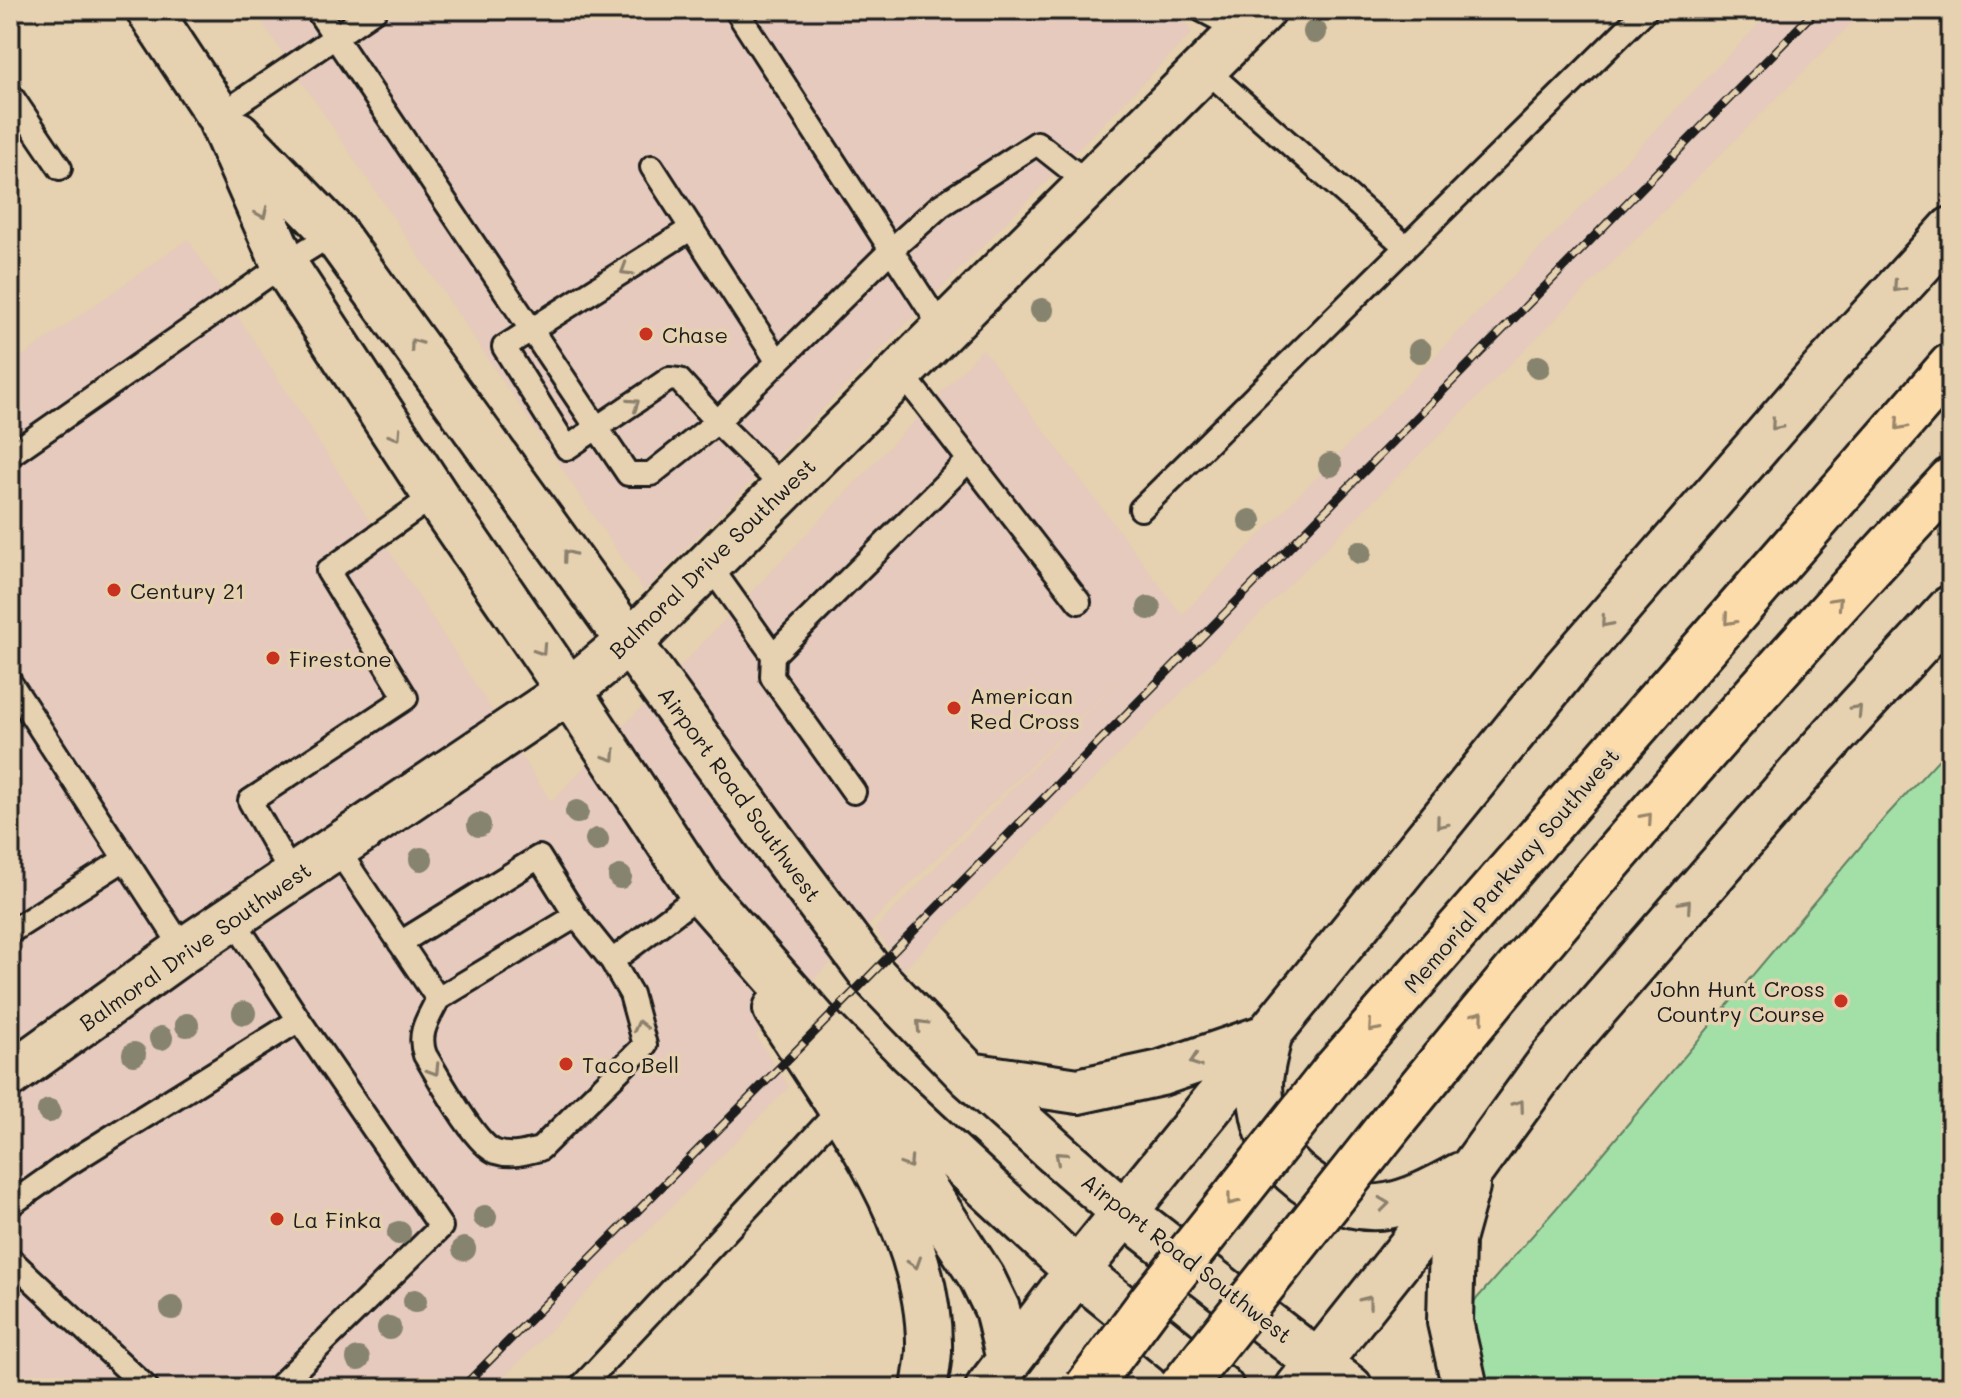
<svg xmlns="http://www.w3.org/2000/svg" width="1961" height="1398" font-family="Mali,sans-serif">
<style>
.built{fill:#e5cabd}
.green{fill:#a3e0a7;stroke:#607e62;stroke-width:2}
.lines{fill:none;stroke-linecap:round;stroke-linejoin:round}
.lane-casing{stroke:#1c1c1c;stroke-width:28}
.street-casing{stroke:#1c1c1c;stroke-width:50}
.secondary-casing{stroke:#1c1c1c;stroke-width:50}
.highway-casing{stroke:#1c1c1c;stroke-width:50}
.lane{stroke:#e6d1b0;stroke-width:22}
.street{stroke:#e6d1b0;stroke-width:44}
.secondary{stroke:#e6d1b0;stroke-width:44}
.highway{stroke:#fddcac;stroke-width:44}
.rail-casing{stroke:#1c1c1c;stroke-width:9}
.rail{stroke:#e6d1b0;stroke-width:6;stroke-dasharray:18;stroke-linecap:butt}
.highway-bridge-casing{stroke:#1c1c1c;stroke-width:50;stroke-linecap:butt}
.highway-bridge{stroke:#fddcac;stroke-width:44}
.tree{fill:#86836e}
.oneway{stroke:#8b806d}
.oneway2{stroke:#98866b}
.poi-dot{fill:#c8321e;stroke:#e6d1b0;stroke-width:3}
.labels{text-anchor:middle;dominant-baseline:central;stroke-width:7;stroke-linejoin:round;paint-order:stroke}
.poi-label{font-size:22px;fill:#1c1c1c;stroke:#e6d1b0;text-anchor:start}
.street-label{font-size:22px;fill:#1c1c1c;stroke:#e6d1b0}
</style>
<rect width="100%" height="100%" fill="#e6d1b0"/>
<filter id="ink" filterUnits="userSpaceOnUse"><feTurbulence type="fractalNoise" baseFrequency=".0125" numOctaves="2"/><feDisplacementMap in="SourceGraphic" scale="16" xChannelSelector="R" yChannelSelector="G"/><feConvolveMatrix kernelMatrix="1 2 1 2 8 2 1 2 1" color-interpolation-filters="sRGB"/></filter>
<g filter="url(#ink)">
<path class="built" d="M254 10H1177L1192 33 644 591Z
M1773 10H1865L903 970 875 929 1135 663 756 1036 789 1087 493 1388H10V365L188 239 551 802 983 349 1182 615Z"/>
<path class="green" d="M1951 746V1388H1478L1465 1312 1575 1187 1887 815Z"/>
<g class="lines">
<defs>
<path id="lane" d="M317 10 628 474H651L717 422 891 250 940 206 1037 143 1089 184
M736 10 943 330
M1202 10 1242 31
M1205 69 1406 247
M10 94 60 168
M219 116 375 10
M652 167 778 362
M692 228 504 347 567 448 669 379 679 380 717 422 785 489
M901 372 1079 602
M10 455 284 264 334 233
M1141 509 1646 10
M709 565 773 655
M10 682 184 950
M854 792 772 677 773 655 969 460
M337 849 438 999 576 916 612 961 702 893
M293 877 250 801 406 698 328 571 435 495
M232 918 299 1020
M10 932 125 859
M400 943 539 857 576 916
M438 999C428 1019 417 1033 425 1055 438 1076 475 1145 496 1152 511 1157 525 1153 540 1149L645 1045 631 994 612 961
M10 1205 65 1166 299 1020 441 1227 277 1388
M10 1259 147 1388
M580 1388 840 1109"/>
<path id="street" d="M10 1075 184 950 569 691 644 629 1263 10"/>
<path id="secondary" d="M149 10 219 116 284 264 435 495 569 691 702 893 820 1027 877 1085 1077 1271 1221 1388
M238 134 334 233 774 843 872 974 969 1075 1064 1160 1125 1213 1350 1388
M776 1009C840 1109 932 1227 929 1351 928 1364 926 1376 924 1388
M1269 1036C1266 1051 1260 1069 1260 1085 1261 1109 1267 1142 1283 1161 1308 1189 1349 1213 1387 1206 1414 1201 1437 1188 1461 1175
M969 1075 1078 1091 1161 1073 1269 1036
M871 1106 982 1278 997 1309 1009 1360
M988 1388 1077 1271 1564 670 1827 366 1951 230
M1298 1388 1473 1168 1552 1059 1816 755 1951 608
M1465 1388 1450 1322 1452 1240 1467 1186"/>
<path id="highway" d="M1333 1073 1951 366
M1394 1120C1572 900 1758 687 1951 480"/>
</defs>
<use href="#lane" class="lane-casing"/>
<use href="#street" class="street-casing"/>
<use href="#secondary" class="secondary-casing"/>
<use href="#highway" class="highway-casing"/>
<use href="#lane" class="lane"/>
<use href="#street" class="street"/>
<use href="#secondary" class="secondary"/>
<use href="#highway" class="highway"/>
<defs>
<path id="rail" d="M462 1388 800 1047 1816 10"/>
</defs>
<use href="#rail" class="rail-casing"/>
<use href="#rail" class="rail"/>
<defs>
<path id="highway-bridge" d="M1087 1388 1151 1302 1333 1073
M1181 1388 1394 1120"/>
</defs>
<use href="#highway-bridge" class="highway-bridge-casing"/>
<use href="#highway-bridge" class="highway-bridge"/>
</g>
<g class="tree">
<circle cx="1315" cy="32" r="12"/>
<circle cx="1042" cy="310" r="12"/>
<circle cx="1420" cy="351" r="12"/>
<circle cx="1538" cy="367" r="12"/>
<circle cx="1330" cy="465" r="12"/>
<circle cx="1250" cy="521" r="12"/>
<circle cx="1360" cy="552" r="12"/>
<circle cx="1149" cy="608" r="12"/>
<circle cx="577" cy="812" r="12"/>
<circle cx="479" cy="825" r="12"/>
<circle cx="597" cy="840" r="12"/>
<circle cx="421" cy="859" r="12"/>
<circle cx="620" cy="877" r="12"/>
<circle cx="244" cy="1013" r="12"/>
<circle cx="187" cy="1025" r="12"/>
<circle cx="161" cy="1038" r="12"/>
<circle cx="134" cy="1054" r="12"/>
<circle cx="49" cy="1111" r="12"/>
<circle cx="485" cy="1217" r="12"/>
<circle cx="399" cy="1233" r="12"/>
<circle cx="464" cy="1249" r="12"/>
<circle cx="415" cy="1301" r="12"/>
<circle cx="172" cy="1308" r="12"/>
<circle cx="389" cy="1328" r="12"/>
<circle cx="358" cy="1359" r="12"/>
</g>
<defs><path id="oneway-chevron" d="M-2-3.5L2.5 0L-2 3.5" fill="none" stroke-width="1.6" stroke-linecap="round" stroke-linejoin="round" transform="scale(2)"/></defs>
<g class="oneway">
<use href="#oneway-chevron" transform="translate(262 213) rotate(66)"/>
<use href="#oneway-chevron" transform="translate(626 270) rotate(148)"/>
<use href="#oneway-chevron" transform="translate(1898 287) rotate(132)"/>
<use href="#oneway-chevron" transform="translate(415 344) rotate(-126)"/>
<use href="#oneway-chevron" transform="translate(634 404) rotate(-34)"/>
<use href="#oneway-chevron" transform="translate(1776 425) rotate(131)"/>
<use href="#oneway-chevron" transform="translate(396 435) rotate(57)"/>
<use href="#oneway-chevron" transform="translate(568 555) rotate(-126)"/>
<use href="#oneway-chevron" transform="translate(1606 622) rotate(131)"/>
<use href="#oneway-chevron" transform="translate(541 650) rotate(56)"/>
<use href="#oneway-chevron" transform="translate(1857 710) rotate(-47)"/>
<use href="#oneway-chevron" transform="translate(611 756) rotate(57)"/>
<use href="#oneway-chevron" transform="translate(1441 823) rotate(129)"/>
<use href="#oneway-chevron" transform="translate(1686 905) rotate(-49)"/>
<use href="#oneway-chevron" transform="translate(921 1025) rotate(-134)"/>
<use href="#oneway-chevron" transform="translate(640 1026) rotate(-103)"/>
<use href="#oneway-chevron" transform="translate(1195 1061) rotate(161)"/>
<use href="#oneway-chevron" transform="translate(434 1070) rotate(58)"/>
<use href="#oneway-chevron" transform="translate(1519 1105) rotate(-54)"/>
<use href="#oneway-chevron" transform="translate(1060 1157) rotate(-139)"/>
<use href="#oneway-chevron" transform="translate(908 1163) rotate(57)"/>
<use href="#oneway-chevron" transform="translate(1384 1204) rotate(-7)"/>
<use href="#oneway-chevron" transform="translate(915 1263) rotate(72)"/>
<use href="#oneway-chevron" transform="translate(1367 1301) rotate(-52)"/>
</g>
<g class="oneway2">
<use href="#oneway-chevron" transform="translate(1900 425) rotate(131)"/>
<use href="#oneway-chevron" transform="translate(1837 602) rotate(-47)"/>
<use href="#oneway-chevron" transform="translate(1729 620) rotate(131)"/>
<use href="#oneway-chevron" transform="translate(1647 818) rotate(-49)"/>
<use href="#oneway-chevron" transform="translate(1479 1016) rotate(-51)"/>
<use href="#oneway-chevron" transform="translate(1373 1027) rotate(131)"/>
<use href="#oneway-chevron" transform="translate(1232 1200) rotate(128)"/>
</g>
</g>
<g class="poi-dot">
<circle cx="646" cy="334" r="8"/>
<circle cx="114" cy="590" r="8"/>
<circle cx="273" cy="658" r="8"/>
<circle cx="954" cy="708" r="8"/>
<circle cx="1841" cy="1001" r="8"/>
<circle cx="566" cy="1064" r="8"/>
<circle cx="277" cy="1219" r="8"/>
</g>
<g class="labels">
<g class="poi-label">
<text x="662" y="334">Chase</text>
<text x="130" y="590">Century 21</text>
<text x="289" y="658">Firestone</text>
<text x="970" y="695">American<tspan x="970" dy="25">Red Cross</tspan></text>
<text x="1825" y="988" text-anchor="end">John Hunt Cross<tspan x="1825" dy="25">Country Course</tspan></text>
<text x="582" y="1064">Taco Bell</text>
<text x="293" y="1219">La Finka</text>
</g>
<g class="street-label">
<text transform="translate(712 558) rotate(-44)">Balmoral Drive Southwest</text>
<text transform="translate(740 794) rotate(54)">Airport Road Southwest</text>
<text transform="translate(1511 870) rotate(-49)">Memorial Parkway Southwest</text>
<text transform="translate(195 946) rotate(-35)">Balmoral Drive Southwest</text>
<text transform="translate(1187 1258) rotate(38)">Airport Road Southwest</text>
</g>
</g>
<rect width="1961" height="1398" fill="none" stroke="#e6d1b0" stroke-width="40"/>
<rect x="20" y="20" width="1921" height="1358" fill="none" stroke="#1c1c1c" stroke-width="3" filter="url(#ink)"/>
</svg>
